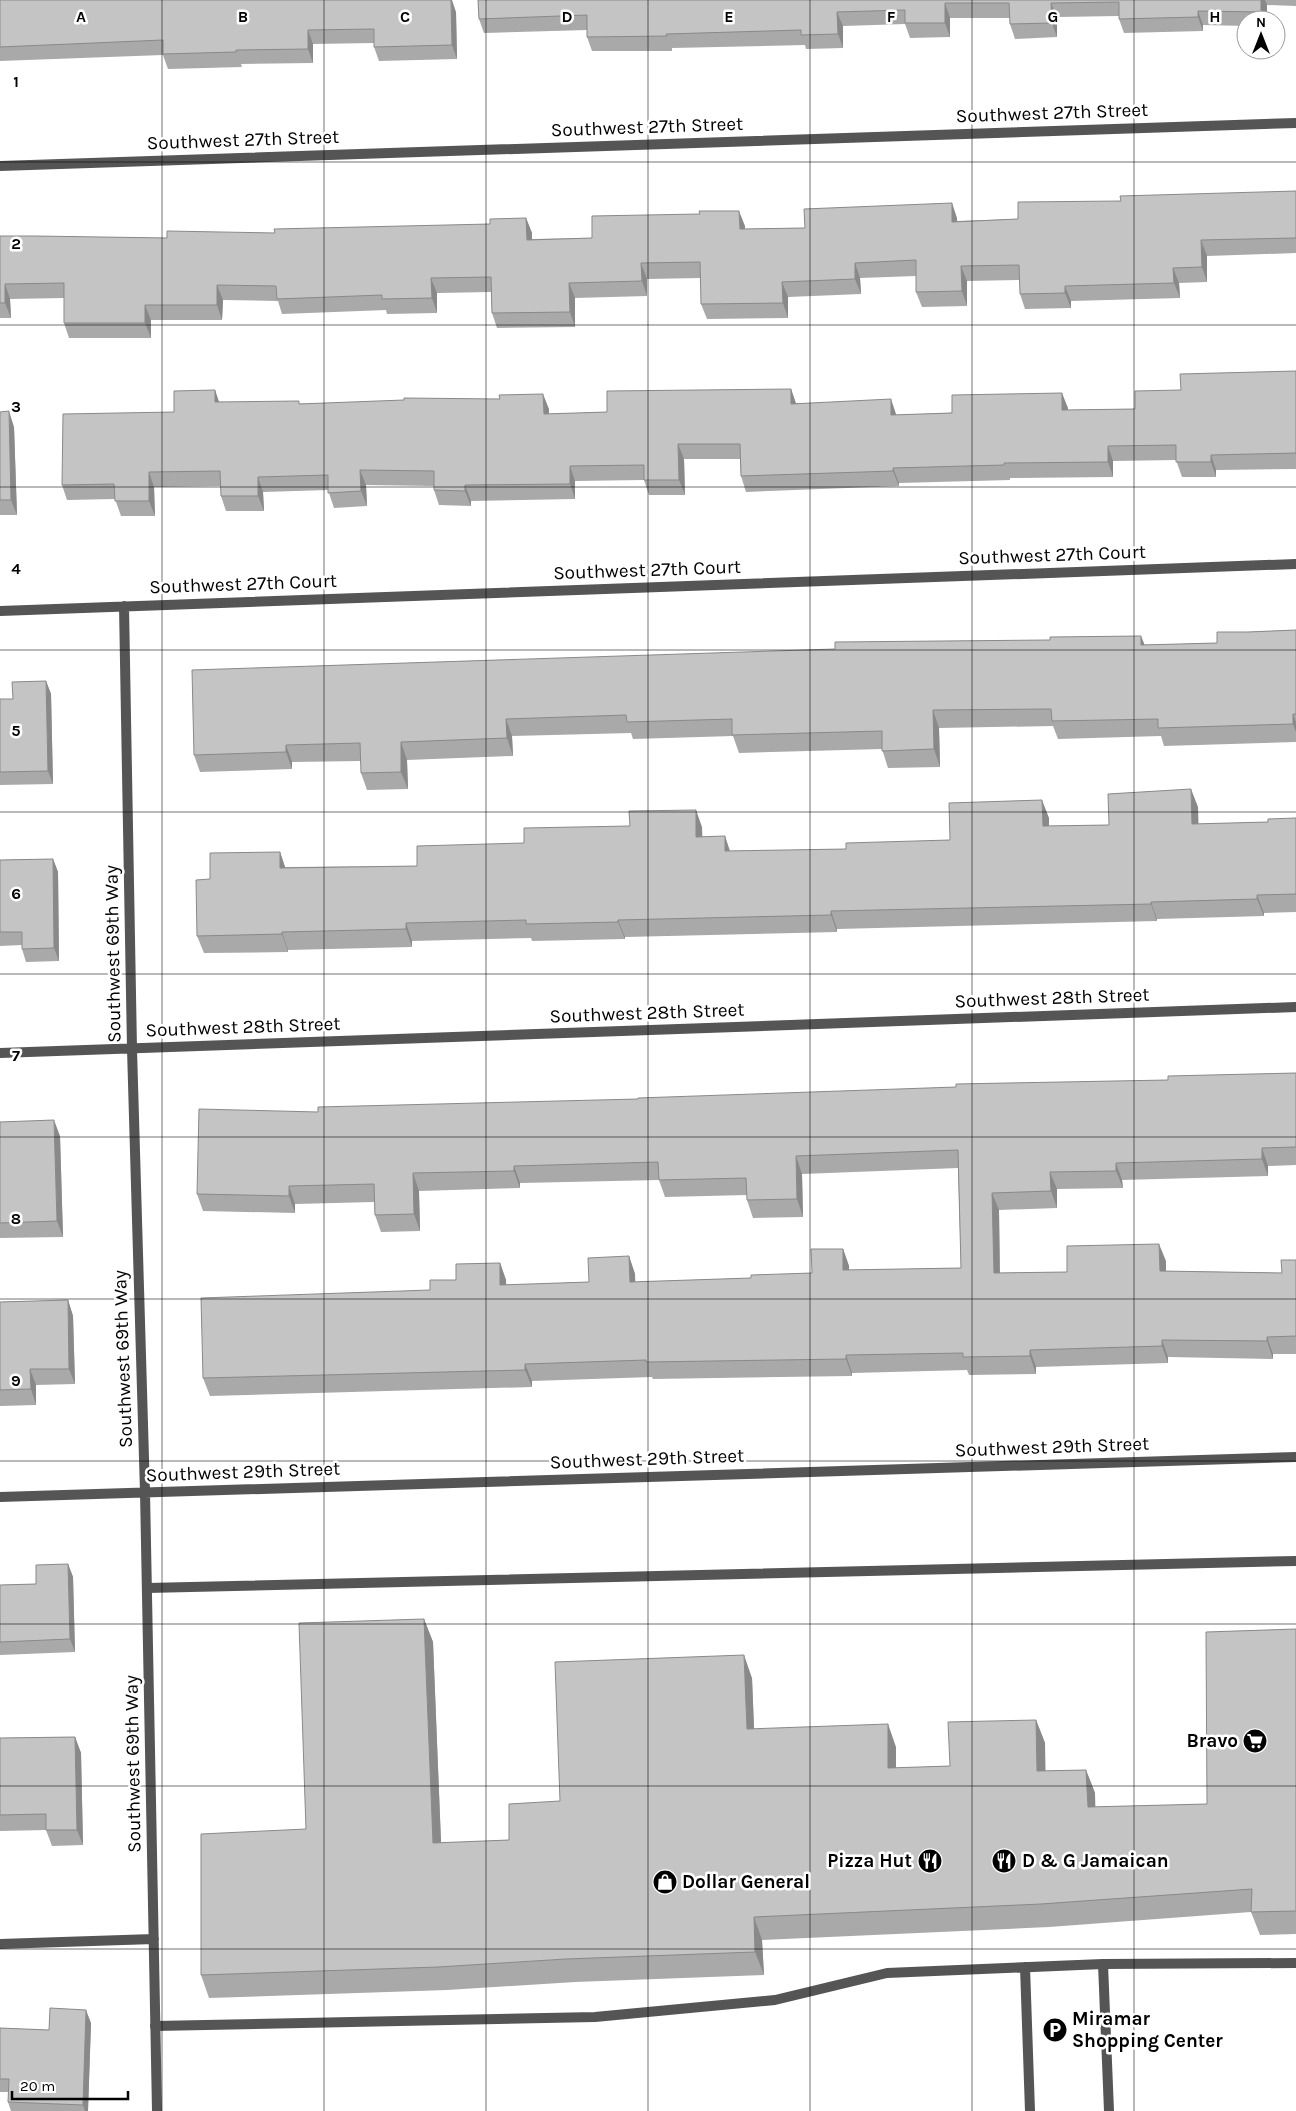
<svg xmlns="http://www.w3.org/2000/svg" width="1296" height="2111" font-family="Karla,sans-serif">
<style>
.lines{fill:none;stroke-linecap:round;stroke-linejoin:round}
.service{stroke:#555;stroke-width:10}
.minor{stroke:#555;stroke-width:10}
.wall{fill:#a9a9a9}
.shaded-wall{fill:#898989}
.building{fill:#c4c4c4;stroke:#898989}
.grid{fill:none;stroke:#000;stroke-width:1;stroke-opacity:0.55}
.labels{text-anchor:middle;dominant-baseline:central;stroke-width:5;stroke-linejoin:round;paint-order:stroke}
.street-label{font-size:19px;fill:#000;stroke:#fff}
.poi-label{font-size:19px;font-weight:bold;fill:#000;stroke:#fff;text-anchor:start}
.grid-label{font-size:16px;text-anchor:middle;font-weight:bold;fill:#000;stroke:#fff;stroke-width:5;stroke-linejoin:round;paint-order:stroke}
</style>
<rect width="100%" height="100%" fill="#fff"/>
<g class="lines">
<path class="service" d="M147 1588 1296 1561
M1103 1964 1109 2111
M1025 1967 1030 2111
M155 2026 595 2017 775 2000 887 1973 1103 1964 1296 1963"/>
<path class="minor" d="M0 166 1296 123
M124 606 132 1049 145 1492 157 2111
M0 611 1296 564
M0 1053 1296 1007
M0 1497 1296 1457
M0 1944 154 1939"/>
</g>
<path class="wall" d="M0 0 456 12 457 59 379 61 374 47V43L313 44V63L241 64 242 67 168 69 163 55 0 61Z
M478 0H1296V6L1267 5V20H1246V26L1203 25V31L1124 33 1119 19V16L1057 17V37L1015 39 1010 24V18H950V37L910 38 905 24 843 26V48L806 49 805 45 672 48V51H592L587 37V30L484 33 479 19Z
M1296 191V253L1207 256V282L1179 283 1180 298 1071 301V308L1025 309 1020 294V280L967 281V306L922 307 916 292V276L860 278 861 294 788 297V318L707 319 701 304V278L647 279V296L575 298V327L497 328 492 313 491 292 437 293V313L387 314 386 310 282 314 278 301 223 300 222 320H151V338H69L64 323V298L10 299 11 318H0V236L167 238 490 224 526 218 532 233V239L592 238 745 226V229L805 228 957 218V221L1018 219 1121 201Z
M1296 371V469L1216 470V477H1182L1176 460 1113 461V477L1010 478V480L899 483V486L746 492 741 476 740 459H684L685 495H649L644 480 575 481V499L471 501V506L439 505 434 490V486L366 485 367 506 334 508 328 490 263 492 264 511H226L221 496V486L154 487 155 516H121L115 499 67 500 62 485 174 412 215 390 219 402 549 409V414L607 412 791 389 796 403 896 414V415L1068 408V410L1135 409 1181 390Z
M0 412 14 427 17 515H0Z
M1296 630V742L1164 746 1161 736 1058 739 1053 726 939 728 940 767 888 768 882 749 739 753 733 736 633 739 631 733 512 736 513 756 407 760 408 789 367 790 361 773V761L292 762V769L200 772 194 755 1145 645 1217 643 1248 632Z
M46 681 51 694 53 784 0 785V699H13Z
M1198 807V824L1268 822 1296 818V912L1264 913V916L1157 919V921L837 929V932L625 937V939L532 941 531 938 412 941V947L288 950V952L204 953 197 936 210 879 280 852 285 867 417 866 524 843 702 827V837L730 851 846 849 950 840 1049 818V826L1109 825Z
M53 859 58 872 59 961 26 962 22 949V945L0 946V860Z
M1296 1073V1165L1268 1166V1176L1122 1180 1123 1188 1057 1189V1208L999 1210 1000 1273 1067 1272 1166 1261V1271L1282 1273 1296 1260V1354H1273V1359L1168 1357V1363L1036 1367V1374L969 1375 967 1370 852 1373V1376L653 1379 652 1377 532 1381V1387L210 1396 203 1378 500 1263 506 1280V1285L589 1282 629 1256 635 1274V1282L751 1278 812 1273 843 1249 849 1266V1270L961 1268 958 1168 802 1174 803 1217 753 1218 747 1200V1195L665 1197 659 1180 520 1183V1188L419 1191 420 1231 381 1232 375 1215 374 1202 295 1204V1213L203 1211 197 1194 318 1112 638 1099 1168 1080Z
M0 1122 60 1136 63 1237 0 1238Z
M68 1300 73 1316 75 1384 36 1385V1405L0 1406V1302Z
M68 1564 73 1577 75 1652 0 1655V1585L36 1584Z
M424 1619 433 1642 441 1843 509 1840 560 1801 752 1678 754 1729 896 1747V1768L950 1766 1036 1720 1045 1743V1771L1086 1770 1095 1793V1807L1207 1804 1296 1629V1934L1260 1935 1251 1912 1049 1927 762 1940 764 1975 575 1982 447 1990 209 1998 201 1975 306 1829Z
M75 1737 81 1753 83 1845 52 1846 46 1830 0 1831V1738Z
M91 2023 88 2111H11L8 2102 9 2092H0V2028L49 2030Z"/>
<path class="shaded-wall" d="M451 0H452L456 12 457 59 452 45Z
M1261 0H1265L1267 5V20H1264L1261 12Z
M945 3 950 18V37L945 23Z
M1051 3 1057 17V37L1052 23Z
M1198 11 1203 25V31L1198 17Z
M837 12 843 26V48L838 34Z
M308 30 313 44V63L308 49Z
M952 203 957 218 958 237 952 222Z
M739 211 745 226V244L740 229Z
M526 218 532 233V255L527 240Z
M1201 240 1207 256V282L1202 267Z
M641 263 647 279V296L642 281Z
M855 263 860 278 861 294 855 279Z
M961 266 967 281V306L962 291Z
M1173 268 1179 283 1180 298 1174 283Z
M431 278 437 293V313L432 298Z
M782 282 788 297V318L783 303Z
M569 283 575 298V327L570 312Z
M5 284 10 299 11 318 5 303Z
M217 285 223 300 222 320 217 305Z
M1065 286 1071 301V308L1065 293Z
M145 305 151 320V338L145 323Z
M791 389 796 404H791Z
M215 390 220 405 215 402Z
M1062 393 1068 408V425L1062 410Z
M543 394 549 409V429L544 414Z
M891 399 896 414 897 431 891 415Z
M9 411 14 427 17 515 11 500Z
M678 444 684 459 685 495 679 480Z
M1108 446 1113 461V477L1108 462Z
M1211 455 1216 470V477L1211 462Z
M570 466 575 481V499L570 484Z
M893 468 899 483V486L893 471Z
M360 470 366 485 367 506 361 491Z
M149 472 154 487 155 516 149 501Z
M258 477 263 492 264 511 258 496Z
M465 485 471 501V506L465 491Z
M1141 636 1148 653 1141 645Z
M46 681 51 694 53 784 48 771Z
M933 710 939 728 940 767 934 749Z
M1293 714 1296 722V732L1293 724Z
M506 719 512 736 513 756 507 738Z
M401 742 407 760 408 789 401 772Z
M286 745 292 762V769L286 752Z
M1191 789 1198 807 1199 842 1192 824Z
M1042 800 1049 818V844L1043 826Z
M696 810 702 827 703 854 696 837Z
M725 836 731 854 725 851Z
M280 852 286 870 280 868Z
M53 859 58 872 59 961 54 948Z
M1257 895 1264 913V916L1257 899Z
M1151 902 1157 919V921L1151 904Z
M831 911 837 929V932L831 915Z
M618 920 625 937V939L618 922Z
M406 923 412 941V947L406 929Z
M282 932 288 950V952L282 934Z
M54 1120 60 1136 63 1237 57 1221Z
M1262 1148 1268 1166V1176L1262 1159Z
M796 1156 802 1174 803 1217 797 1199Z
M1116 1163 1122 1180 1123 1188 1116 1171Z
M514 1166 520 1183V1188L514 1171Z
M1050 1172 1057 1189V1208L1051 1191Z
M413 1173 419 1191 420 1231 414 1214Z
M289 1186 295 1204V1213L289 1196Z
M992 1193 999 1210 1000 1291 994 1273Z
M1159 1244 1166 1261V1288L1160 1271Z
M843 1249 849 1266 850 1287 843 1270Z
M629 1256 635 1274 636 1299 630 1282Z
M500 1263 506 1280 507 1303 500 1285Z
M68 1300 73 1316 75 1384 69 1369Z
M1267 1337 1273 1354V1359L1267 1341Z
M1162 1340 1168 1357V1363L1162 1346Z
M1030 1350 1036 1367V1374L1030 1356Z
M846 1355 852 1373V1376L846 1359Z
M525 1364 532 1381V1387L525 1370Z
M30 1369 36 1385V1405L31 1389Z
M68 1564 73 1577 75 1652 70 1639Z
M424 1619 433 1642 442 1866 433 1843Z
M744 1655 752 1678 755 1752 747 1729Z
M1036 1720 1045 1743 1046 1794 1037 1771Z
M888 1724 896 1747V1791L888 1768Z
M75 1737 81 1753 83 1845 77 1830Z
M1086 1770 1095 1793 1096 1830 1088 1807Z
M754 1917 762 1940 764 1975 755 1952Z
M86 2010 91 2023 88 2111H85L83 2105Z"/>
<path class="building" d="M0 0H451L452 45 374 47V29L308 30V49L236 50V52L163 54V40L0 47Z
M478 0H1261V12L1198 11V17L1119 19V2L1051 3 1052 23 1010 24 1009 3H945V23H905V10L837 12 838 34 801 35V30L666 34 667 36 587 37V15L479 19Z
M1296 191V238L1201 240 1202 267 1173 268 1174 283 1065 286V293L1020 294 1019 265 961 266 962 291 916 292V260L855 263V279L782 282 783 303 701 304 700 262 641 263 642 281 569 283 570 312 492 313 491 277 431 278 432 298 382 299V295L277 299 276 286 217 285V305H145V323H64V283L5 284V303H0V236H35L167 238V231L275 233 274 229 490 224V219L526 218 527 240 592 238V216L700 214 699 211H739L740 229 805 228 804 209 952 203V222L1018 219V202L1121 201 1120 196Z
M1296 371V453L1211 455V462H1176V445L1108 446V462L1004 463V465L893 468V471L741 476 740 444H678L679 480H644V465L570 466V484L465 485V491L434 490V471L360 470 361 491 328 493V475L258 477V496H221L220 471 149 472V501H115L114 484 62 485 63 414 174 412V391L215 390V402L299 401V404L404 400V398L500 399 499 395 543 394 544 414 607 412V391L791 389V404L891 399V415L952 413V395L1062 393V410L1135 409V391L1181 390 1180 374Z
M9 411 11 500H0V412Z
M1296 630V714H1293V724L1158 728V719L1052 721 1051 709 933 710 934 749 882 751V731L732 735V719L627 722 626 715 506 719 507 738 401 742V772L361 773 360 743 286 745V752L194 755 192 670 835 649V642L1050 640V637L1141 636V645L1217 643V632H1248Z
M46 681 48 771 0 772V699H13L12 682Z
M1191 789 1192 824 1268 822V819L1296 818V894L1257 895V899L1151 902V904L831 911V915L618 920V922L526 924V920L406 923V929L282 932V934L197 936 196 880 210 879V853L280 852V868L417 866V846L524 843V828L630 826 629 811 696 810V837L725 836V851L846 849V843L950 840 949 803 1042 800 1043 826 1109 825 1108 794Z
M53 859 54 948 22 949V932H0V860Z
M1296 1073V1147L1262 1148V1159L1116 1163V1171L1050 1172 1051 1191 992 1193 994 1273 1067 1272V1246L1159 1244 1160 1271 1282 1273 1281 1260H1296V1336L1267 1337V1341L1162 1340V1346L1030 1350V1356L963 1357V1353L846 1355V1359L646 1362V1360L525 1364V1370L203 1378 201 1298 430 1290V1280H456V1264L500 1263V1285L589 1282 588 1258 629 1256 630 1282 751 1278V1275L812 1273 811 1249H843V1270L961 1268 958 1150 796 1156 797 1199 747 1200 746 1178 659 1180 658 1162 514 1166V1171L413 1173 414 1214 375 1215 374 1184 289 1186V1196L197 1194 199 1109 318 1112V1107L638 1099V1098L956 1087V1084L1168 1080V1076Z
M54 1120 57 1221 0 1223V1122Z
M68 1300 69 1369H30L31 1389 0 1390V1302Z
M68 1564 70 1639 0 1642V1585L36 1584V1565Z
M424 1619 433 1843 509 1840V1804L560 1801 555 1662 744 1655 747 1729 888 1724V1768L950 1766 948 1722 1036 1720 1037 1771 1086 1770 1088 1807 1207 1804 1206 1632 1296 1629V1911L1251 1912 1252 1889 1041 1904 754 1917 755 1952 566 1959 438 1967 201 1975V1834L306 1829 299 1623Z
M75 1737 77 1830H46V1814L0 1815V1738Z
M50 2008 86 2010 83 2105 8 2102 9 2079H0V2028L49 2030Z"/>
<path class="grid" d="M162 0V2111M324 0V2111M486 0V2111M648 0V2111M810 0V2111M972 0V2111M1134 0V2111M0 162H1296M0 325H1296M0 487H1296M0 650H1296M0 812H1296M0 974H1296M0 1137H1296M0 1299H1296M0 1461H1296M0 1624H1296M0 1786H1296M0 1949H1296"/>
<defs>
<symbol id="supermarket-disc" viewBox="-11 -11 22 22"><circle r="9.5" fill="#000" stroke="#fff"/><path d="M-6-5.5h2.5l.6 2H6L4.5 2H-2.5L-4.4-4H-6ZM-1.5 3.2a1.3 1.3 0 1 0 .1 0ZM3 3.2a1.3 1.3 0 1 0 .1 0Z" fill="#fff"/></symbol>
<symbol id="restaurant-disc" viewBox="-11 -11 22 22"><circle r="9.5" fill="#000" stroke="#fff"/><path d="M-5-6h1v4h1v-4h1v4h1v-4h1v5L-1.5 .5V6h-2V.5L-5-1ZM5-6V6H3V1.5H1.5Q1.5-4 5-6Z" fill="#fff"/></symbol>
<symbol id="shop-disc" viewBox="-11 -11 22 22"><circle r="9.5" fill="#000" stroke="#fff"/><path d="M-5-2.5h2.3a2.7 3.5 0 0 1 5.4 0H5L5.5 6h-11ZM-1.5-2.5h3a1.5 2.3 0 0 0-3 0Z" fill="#fff"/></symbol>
<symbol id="parking-disc" viewBox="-11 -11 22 22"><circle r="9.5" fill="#000" stroke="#fff"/><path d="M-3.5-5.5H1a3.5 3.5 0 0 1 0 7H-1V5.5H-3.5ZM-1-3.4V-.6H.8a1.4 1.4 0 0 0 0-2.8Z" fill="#fff"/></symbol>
</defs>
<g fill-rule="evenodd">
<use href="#supermarket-disc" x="1241" y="1727" width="28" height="28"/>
<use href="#restaurant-disc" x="916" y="1847" width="28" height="28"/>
<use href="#restaurant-disc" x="990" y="1847" width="28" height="28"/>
<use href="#shop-disc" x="651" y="1868" width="28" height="28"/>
<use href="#parking-disc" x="1041" y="2016" width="28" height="28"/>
</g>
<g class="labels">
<g class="street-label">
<text transform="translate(1052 113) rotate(-2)">Southwest 27th Street</text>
<text transform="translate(647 127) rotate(-2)">Southwest 27th Street</text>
<text transform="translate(243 140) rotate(-2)">Southwest 27th Street</text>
<text transform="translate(1052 555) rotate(-2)">Southwest 27th Court</text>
<text transform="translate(647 570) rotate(-2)">Southwest 27th Court</text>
<text transform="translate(243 584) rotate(-2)">Southwest 27th Court</text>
<text transform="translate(113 954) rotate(-91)">Southwest 69th Way</text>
<text transform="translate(1052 998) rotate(-2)">Southwest 28th Street</text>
<text transform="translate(647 1013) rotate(-2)">Southwest 28th Street</text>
<text transform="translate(243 1027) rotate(-2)">Southwest 28th Street</text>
<text transform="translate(123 1359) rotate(-92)">Southwest 69th Way</text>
<text transform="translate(1052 1447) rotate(-2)">Southwest 29th Street</text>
<text transform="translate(647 1459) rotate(-2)">Southwest 29th Street</text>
<text transform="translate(243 1472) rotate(-2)">Southwest 29th Street</text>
<text transform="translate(133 1764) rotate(-91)">Southwest 69th Way</text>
</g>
<g class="poi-label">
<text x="1238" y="1741" text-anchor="end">Bravo</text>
<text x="912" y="1861" text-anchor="end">Pizza Hut</text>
<text x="1022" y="1861">D &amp; G Jamaican</text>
<text x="682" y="1882">Dollar General</text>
<text x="1072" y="2019">Miramar<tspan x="1072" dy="22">Shopping Center</tspan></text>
</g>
</g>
<g class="grid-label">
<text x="81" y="22">A</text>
<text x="243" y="22">B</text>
<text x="405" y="22">C</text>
<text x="567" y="22">D</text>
<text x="729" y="22">E</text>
<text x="891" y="22">F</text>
<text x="1053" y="22">G</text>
<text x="1215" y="22">H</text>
<text x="16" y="87">1</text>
<text x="16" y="249">2</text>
<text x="16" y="412">3</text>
<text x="16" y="574">4</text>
<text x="16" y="736">5</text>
<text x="16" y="899">6</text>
<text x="16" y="1061">7</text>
<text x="16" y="1224">8</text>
<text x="16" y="1386">9</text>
</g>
<g transform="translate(1261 35)"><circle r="24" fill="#ffffff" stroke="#999999"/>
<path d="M0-4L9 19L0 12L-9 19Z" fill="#000000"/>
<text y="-8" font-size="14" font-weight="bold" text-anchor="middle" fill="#000000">N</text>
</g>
<path d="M12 2091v8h116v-8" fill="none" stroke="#000000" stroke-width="2.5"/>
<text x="20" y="2091" font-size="15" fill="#000000" stroke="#ffffff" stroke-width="4" paint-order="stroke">20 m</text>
</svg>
